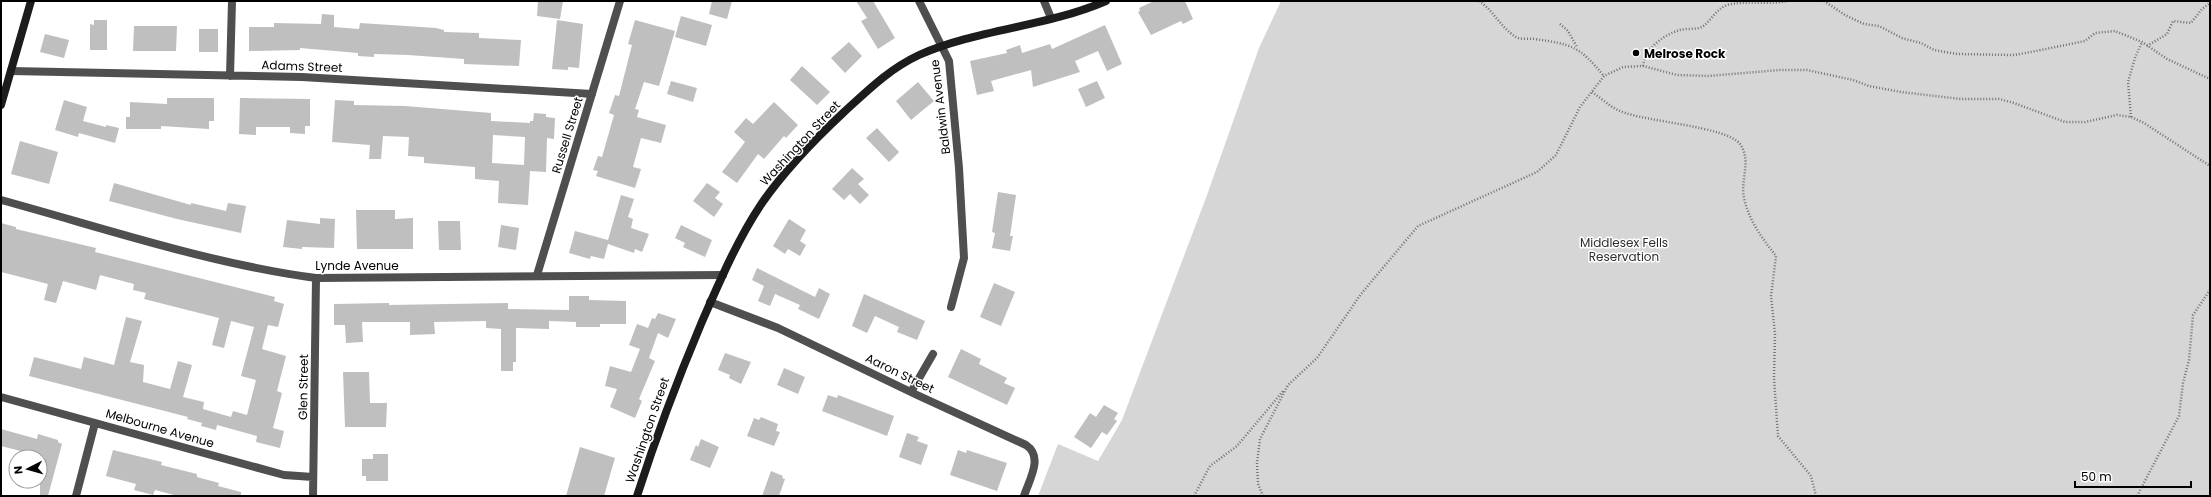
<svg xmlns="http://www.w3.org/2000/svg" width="2211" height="497" font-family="Poppins,sans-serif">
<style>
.green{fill:#d6d6d6}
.building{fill:#bfbfbf;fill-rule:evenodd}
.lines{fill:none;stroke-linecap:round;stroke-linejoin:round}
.path{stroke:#717171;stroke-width:2.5;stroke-dasharray:1 2;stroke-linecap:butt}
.street{stroke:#4f4f4f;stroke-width:8}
.secondary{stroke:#1c1c1c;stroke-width:8}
.poi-dot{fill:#000;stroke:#fff;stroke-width:1.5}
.labels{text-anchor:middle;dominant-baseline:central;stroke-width:3;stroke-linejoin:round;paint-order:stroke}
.poi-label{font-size:12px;font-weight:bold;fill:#000;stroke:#fff;text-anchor:start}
.street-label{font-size:12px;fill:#000;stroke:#fff}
.park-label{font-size:12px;fill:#2d2d2d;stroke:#fff}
</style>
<rect width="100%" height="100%" fill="#fff"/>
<path class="green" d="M1281 1H2210V496H1038L1058 444 1098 461 1122 420 1207 195 1259 48Z"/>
<path class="building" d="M538 1H563L560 19 537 16Z
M712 1H732L727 19 709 14Z
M856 1H873L895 38 878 49 861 21 867 18Z
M1154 1H1185L1193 19 1183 24 1181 21 1151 35 1138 12 1140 11 1139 8Z
M322 14 334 15V27L359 29 360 23 391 25 436 28 444 30V32L479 33V38L521 40 519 66 464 64V59L408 55 374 54V57L358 56V53L300 48V50L249 51V27H274V23L321 24Z
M681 16 712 25 706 46 675 37Z
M94 20H107V50H90V24L94 25Z
M557 20 583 24 579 68 568 67V70L552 69Z
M635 20 675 31 659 86 644 82 635 109 639 110 637 117 666 125 661 143 641 138 633 167 641 169 635 188 596 176 598 171 593 170 598 156 602 157 614 115 609 113 615 95 619 96 632 45 628 44Z
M1105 25 1122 64 1107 71 1098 51 1075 61 1080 72 1033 87 1031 70 991 81 994 91 977 95 970 61 1007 53 1006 50 1020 45 1022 53 1050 44 1052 49Z
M134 26H177L176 51H133Z
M199 29H218V52H199Z
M45 34 69 40 64 58 40 52Z
M849 42 862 56 845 73 831 58Z
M802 66 830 92 817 105 790 80Z
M671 81 697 88 693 102 667 94Z
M1097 81 1105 98 1086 107 1078 89Z
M918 82 934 101 911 120 896 101Z
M167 98H214V121H209V129L161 126V129H126V117H130V102L167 104Z
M240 98 310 99V126H305V134L290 133V127H256V135L239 134Z
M64 100 87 107 83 121 106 127V125L119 128 115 143 79 133 78 137 55 130Z
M335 100 354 101V105L405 106 491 113V121L530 123V121H533L534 113 546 114V117L555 118 554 139 547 138 546 172 530 171 528 205 498 203 499 181 475 179V167L424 163V157L408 156 409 137 383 136 381 159H369L370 145 332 142ZM493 135 525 137 524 165 492 163Z
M774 102 798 125 786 138 784 136 764 159 758 154 737 183 722 172 745 142 734 132 746 118 753 124Z
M877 128 899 152 889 162 866 138Z
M20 141 58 152 49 184 11 174Z
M852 168 864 179 858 184 869 195 860 204 850 194 844 200 832 189Z
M114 183 191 205V203L226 211 228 203 246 206 241 233 177 219 109 201Z
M707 183 720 192 715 198 723 204 714 217 693 201Z
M998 192 1016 195 1010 236H1013L1010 251 992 248 995 233 992 232Z
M621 195 634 199 628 217 633 219 631 228 649 234 642 252 635 249 634 253 608 244 604 259 591 256 590 259 569 253 575 231 608 240Z
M356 210H395V219L413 218V249H357Z
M320 218 335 219 334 248 302 247V249L283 247 287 220 320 224Z
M789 219 806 230 800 241 806 245 800 256 788 249 785 254 773 246Z
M438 221H460L461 250H439Z
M1 223 16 227V229L96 248 95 252 275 297 274 301 284 304 278 327 268 325 262 349 286 356 277 391 282 393 273 428 284 431 280 448 256 442 257 436 217 425 216 430 201 426 202 423 187 419 188 417 29 376 34 357 81 369 84 357 114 365 126 317 142 321 130 362 144 365 143 382 170 389 178 361 192 365 183 397 204 402 203 409 231 417 233 411 247 415 256 380 241 376 254 327 231 321 224 348 212 345 219 318 144 299 146 293 133 290 134 284 100 275 96 290 63 281 56 303 44 300 48 284 1 272Z
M501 225 519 228 516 250 498 247Z
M681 225 712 240 705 257 683 247 685 243 675 238Z
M757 268 815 297 819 288 830 294 819 319 798 309 800 305 775 294 770 306 758 301 764 286 752 280Z
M994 283 1015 292 1001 326 980 317Z
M864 294 925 321 917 340 897 332 899 327 875 316 867 333 852 326Z
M569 296H589V300L626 301V324H600V327H576V322L549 321V329L516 328V362H513V371H501V329L486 328V321L434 322 435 334 410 335V322H362L363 342 346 343 345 325H334V304L389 303V305L508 303V309L569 310Z
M658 313 676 319 668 338 658 333 649 358 655 361 639 399 642 401 635 418 610 407 617 389 605 386 610 366 631 372 640 349 629 345 637 324 648 328 652 318 655 319Z
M961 349 981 359 979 364 1007 378 1004 383 1015 388 1007 405 948 377Z
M725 353 751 362 741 384 729 378 730 375 718 370Z
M784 368 805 377 798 394 777 385Z
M343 372H369L370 403H387L386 427H345Z
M828 395 837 398 838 395 894 416 887 436 822 411Z
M1104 405 1118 413 1114 419 1117 421 1107 435 1102 432 1091 448 1074 437 1090 413 1096 417Z
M761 417 778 424 776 431 780 432 774 446 747 436 754 418 759 420Z
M1 429 37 439 38 434 58 440V442L62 444 48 496H40V470L44 457 1 446Z
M907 433 919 437 917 441 928 445 921 465 899 457Z
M701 439 719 447 710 468 690 460 696 445 698 447Z
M580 447 615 458 604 496H566Z
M113 450 162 462 161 465 197 474V477L219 483 218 486 241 492V496H178L155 490 153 495 134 490 136 484 106 476Z
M958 450 966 453 967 450 1007 463 997 491 950 475Z
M373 454H388V481H366V476H362V459H373Z
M771 471 783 476 782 478 785 479 779 496H762Z"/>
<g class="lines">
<path class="path" d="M1479 1C1493 10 1501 28 1516 37 1521 40 1528 38 1534 39 1572 44 1579 46 1604 76
M1824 1 1845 15 1864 24 1879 26 1902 38 1921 43 1934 50 1957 54 2014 55 2031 52 2085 41 2095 33 2115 31 2142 42 2167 59 2210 79
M1560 24 1568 31 1577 47
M2147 46 2167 34 2173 21 2191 23 2202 9 2210 3
M1643 66C1646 48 1663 35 1680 30 1687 28 1696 30 1702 27 1711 21 1716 9 1727 5 1746 0 1768 5 1788 1
M1592 92C1601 98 1610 107 1620 111 1645 122 1726 126 1740 144 1752 161 1740 180 1744 198 1749 221 1762 238 1776 256L1771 296 1775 334 1774 378 1778 436 1811 476 1816 496
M2131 117 2128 82 2135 58 2142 42
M1194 496 1210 466 1237 446 1284 390
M1263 496 1258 484 1257 463 1260 439 1288 385 1317 358 1361 294 1418 226 1537 172 1556 155 1580 107 1604 76 1623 67 1643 66 1677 75 1709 76 1780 70H1807L1853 80 1869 86 1901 92 1961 99H1999L2014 103 2065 122H2085L2117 115 2131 117 2144 123 2210 166
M2137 496 2179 416 2183 383 2189 360 2193 315 2210 290"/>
<path class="street" d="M919 1 949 61 959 168 964 258 951 307
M1044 1 1051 18
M11 71 302 77 592 94
M230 76 232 1
M1 200C104 228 210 264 316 278L723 275
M537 275 620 1
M710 302 778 328 917 395 1026 445C1044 457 1029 480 1024 496
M911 392 933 354
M1 397 284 475 313 477
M76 496 95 423
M313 496 316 278"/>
<path class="secondary" d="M1 105 31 1
M637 496C656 437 677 381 701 324 719 283 737 240 762 203 785 170 814 140 843 113 867 91 889 69 919 55 978 29 1046 27 1106 1"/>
</g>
<circle class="poi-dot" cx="1636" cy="53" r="4"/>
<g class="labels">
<g class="poi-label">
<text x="1644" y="53">Melrose Rock</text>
</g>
<g class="street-label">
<text transform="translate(302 66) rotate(2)">Adams Street</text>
<text transform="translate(940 107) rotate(-97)">Baldwin Avenue</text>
<text transform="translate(567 135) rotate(-73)">Russell Street</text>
<text transform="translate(800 143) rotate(-47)">Washington Street</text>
<text x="357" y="265">Lynde Avenue</text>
<text transform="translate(900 373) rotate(26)">Aaron Street</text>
<text transform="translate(303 387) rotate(-89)">Glen Street</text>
<text transform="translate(160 428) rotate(16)">Melbourne Avenue</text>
<text transform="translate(647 430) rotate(-71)">Washington Street</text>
</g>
<g class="park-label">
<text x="1624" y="242">Middlesex Fells<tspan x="1624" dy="14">Reservation</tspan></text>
</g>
</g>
<rect width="2211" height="497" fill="none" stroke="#000000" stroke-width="4"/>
<g transform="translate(28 469) rotate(264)"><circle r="19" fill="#ffffff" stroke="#999999"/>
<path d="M0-3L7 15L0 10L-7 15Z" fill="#000000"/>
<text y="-6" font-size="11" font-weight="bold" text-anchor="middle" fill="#000000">N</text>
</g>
<path d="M2075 481v6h116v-6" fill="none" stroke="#000000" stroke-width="2"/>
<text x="2081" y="481" font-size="12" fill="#000000" stroke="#ffffff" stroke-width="3" paint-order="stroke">50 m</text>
</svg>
